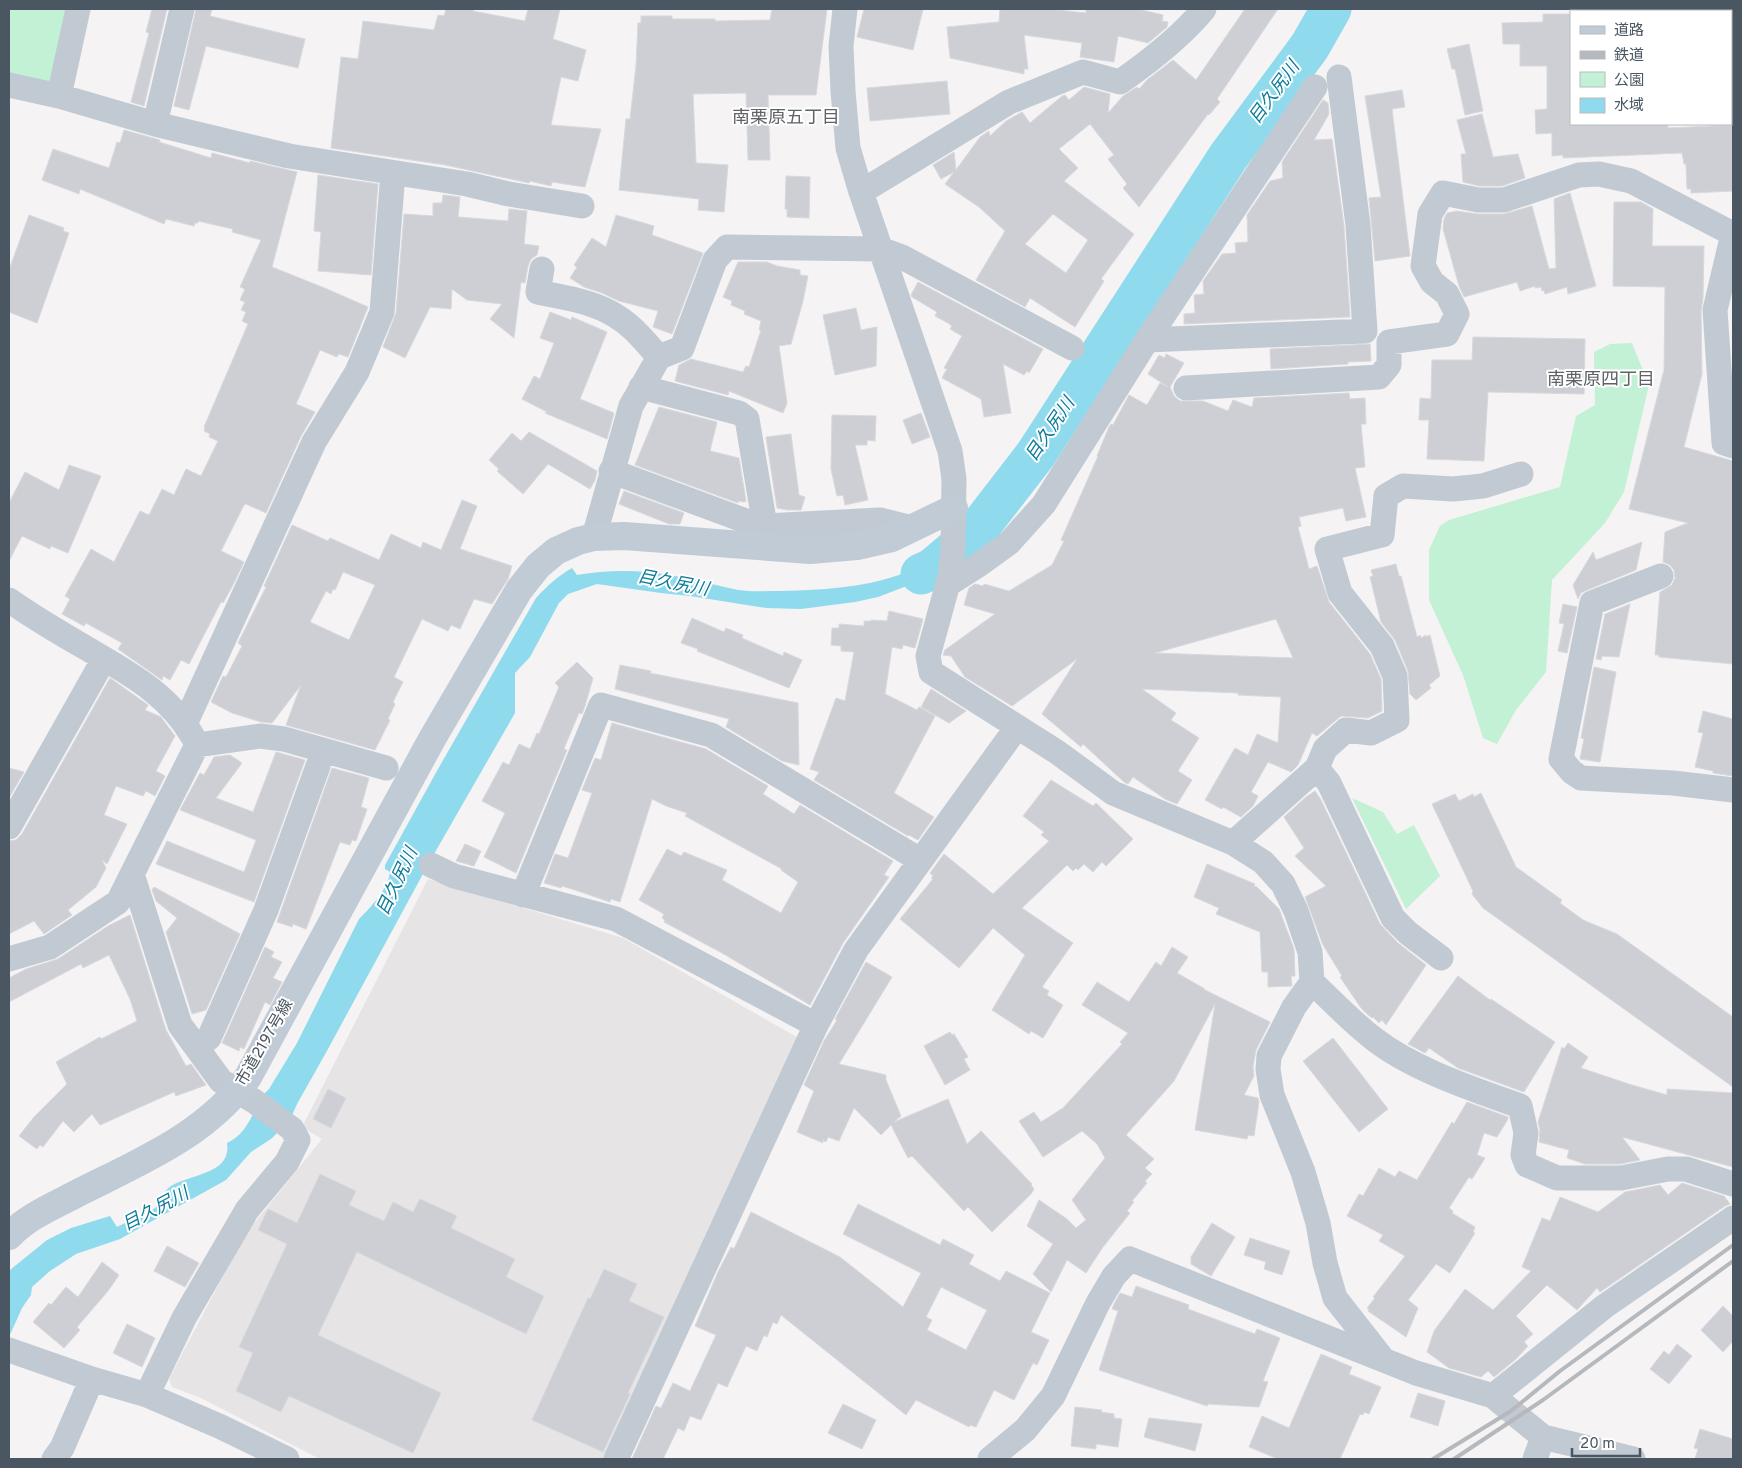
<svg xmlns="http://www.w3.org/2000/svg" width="1742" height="1468" font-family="Overpass,'Noto Sans JP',sans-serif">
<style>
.education{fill:#e6e4e5}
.green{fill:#c3f1d5}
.water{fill:#90daee}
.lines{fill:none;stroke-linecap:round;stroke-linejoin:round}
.river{stroke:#90daee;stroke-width:41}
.building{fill:#cdcfd5;stroke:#d7d9de;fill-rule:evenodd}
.street{stroke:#c1cad2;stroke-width:25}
.secondary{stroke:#c1cbd6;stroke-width:28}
.rail{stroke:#b5b8bd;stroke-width:4}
.labels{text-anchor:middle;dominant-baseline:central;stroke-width:4;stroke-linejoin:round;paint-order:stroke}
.street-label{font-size:16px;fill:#4a5661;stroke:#fff}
.water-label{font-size:18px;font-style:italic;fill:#0c7c9b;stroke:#fff}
.neighbourhood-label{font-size:18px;fill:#5f6368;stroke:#fff}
</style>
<rect width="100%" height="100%" fill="#f5f3f3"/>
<path class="education" d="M428 879 623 938 802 1040 609 1459H320L201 1398 172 1387 169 1379 244 1236 322 1139 302 1127Z"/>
<path class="green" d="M9 9H66L55 82 9 79Z
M1632 343 1649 385 1624 492 1605 523 1552 580 1546 672 1516 710 1497 744 1483 738 1463 675 1429 600V550L1440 526 1449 520 1560 487 1576 416 1595 405 1594 352 1610 344Z
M1352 798 1383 812 1397 834 1414 825 1440 876 1406 909Z"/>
<path class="water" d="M968 527 964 559 938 574 878 597 855 602 801 609 766 608 690 596 661 593 597 584 568 594 559 603 530 657 515 673V713L430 861 328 1049 297 1104 290 1120 260 1098 269 1089 297 1043 359 919C371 907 388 889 390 872L385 869V865L438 769 536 598C547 586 558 576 572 568L577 575C611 569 642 570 675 576 696 579 717 586 738 590 752 592 766 591 780 591 828 590 881 587 924 564 941 555 954 540 968 527Z
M255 1111 280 1130 271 1139 251 1152 226 1180 120 1239 76 1254 50 1271 32 1287 31 1295 22 1308 9 1337 10 1270 47 1240 71 1228 110 1216 117 1227C126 1222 153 1212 158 1205 163 1199 164 1190 171 1186 190 1174 232 1174 227 1143 242 1136 247 1125 255 1111Z"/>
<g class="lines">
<path class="river" d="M921 574 932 569 975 533 1036 454 1228 157 1310 46 1331 9"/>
</g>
<path class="building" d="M152 9H167L144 106 131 102 149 33 146 32Z
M196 9H212L210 16 305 39 298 68 206 46 189 110 174 106Z
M446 9H474L473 11 525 21 528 9H560L553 39 586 50 578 81 561 77 551 125 601 129 585 187 552 182 551 186 530 181 529 183 445 165 331 148 341 57 358 59 363 21 434 30 438 15 444 16Z
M772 9H827L816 95H768L770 160H748L746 93 693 94 696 163 728 165 724 212 698 210 699 199 619 190 626 119H630L636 66 638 23H641V16H672V19H715V21L770 20Z
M864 9H923L913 50 857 37Z
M1000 9H1049L1086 13V9H1138L1163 15 1162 21 1168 22 1167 27 1148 43 1118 36 1114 62 1080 57 1082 43 1024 35 1028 69H1024V74L950 58 947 27 999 22Z
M1245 9H1278L1217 99 1220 102 1209 115 1208 114 1139 207 1123 188 1127 184 1108 159 1114 155 1090 124 1059 149 1078 168 1064 181 1134 234 1101 279 1104 281 1075 327 1030 298 1025 307 976 280 1005 231 979 207 945 184 954 172 941 179 933 165 954 152 956 170 980 137 989 131 990 136 1006 121 1022 112 1030 123 1062 96 1065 95 1069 100 1084 87 1110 94 1108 113 1123 96 1137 87 1139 89 1147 80 1173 60 1196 80ZM1053 214 1088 240 1066 273 1025 244Z
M1543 14H1571V124H1668V128L1733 125V191L1691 193V189H1687L1686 164H1684L1682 153 1563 158V155L1552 156V133L1536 134 1535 110 1547 109V66H1520V44H1503L1502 23 1543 22Z
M1469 44 1483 111 1465 115 1455 69H1452L1447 49Z
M947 81 950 114 870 121 867 88Z
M1402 90 1405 107 1392 109 1410 256 1375 261 1369 198 1381 197 1365 96Z
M1323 100 1328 103 1329 114 1314 140 1332 139 1344 226 1350 317 1184 324V314L1195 313 1194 295 1204 294 1203 281 1222 254 1236 253 1235 243 1248 242 1247 215 1270 181 1283 178 1282 162Z
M1482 114 1493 157 1518 154 1525 178 1502 186H1479L1463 182 1461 154H1466L1457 120Z
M124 130 160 140 159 142 211 158 212 153 250 163V161L297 172 272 267 327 289 368 307 348 357 339 354 337 357 320 350 296 404 315 412 301 436 266 513 246 504 244 505 221 551 244 562 233 585 223 603 221 602 189 664 181 660 170 680 163 676 162 680 125 654 118 649 122 643 86 623 84 626 62 614 70 599 65 596 91 549 114 562 140 511 149 515 162 489 174 495 186 469 201 476 218 441 209 437 210 434 204 431 205 428 204 427 248 324 242 321 246 312 241 310 245 302 240 300 245 289 240 287 261 240 232 232 233 229 198 221V223H195L194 226 166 219 164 224 80 189 79 194 42 180 53 149 109 168 117 142 120 143Z
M318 175 378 184 371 275 318 271 321 232 314 231Z
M786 176 810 177 809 218 787 217V209H785Z
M1570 193 1596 286 1568 294 1567 287 1545 294 1544 290 1542 291 1541 287 1535 288V286L1520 291 1517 282 1464 297 1459 286 1443 229 1444 219 1447 213 1457 211 1478 214H1504L1532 206 1549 269 1556 268 1554 199Z
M443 195 460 197 458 217 508 221 509 209 527 211 524 244 539 246 537 255 531 259 528 266 525 283 521 282 514 338 490 319 502 304 467 300 452 289 451 309 430 307 405 358 383 347 396 313 404 214 433 216V203H442Z
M1614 202H1641L1653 209 1652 246H1704L1703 298 1701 311 1702 374 1684 447 1733 461V664L1659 657V655H1655L1660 592 1672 585 1675 578 1674 570 1670 565 1663 562 1665 532 1688 523 1629 509 1664 370 1665 287 1613 286Z
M29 215 64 228 63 231 69 233 37 323 9 312V270Z
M616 215 654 226 652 235 703 253 672 334 653 327 658 311 619 301 602 293 584 287 570 278 577 267 574 265 592 238 606 247Z
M738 262H767L777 266 800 270V275L808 276 803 301 791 344 779 346 787 403 783 413 729 391 728 395 675 381 679 365 691 359 743 372 746 366 749 367 761 330H759L761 321 744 314 745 311 731 305 732 301 723 297Z
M918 282 1043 349 1029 373 1027 371 1024 375 1003 364 1011 413 984 417 981 399 942 378 947 369 944 368 962 336 950 329 952 326 948 323 935 316 937 312 912 297 911 295Z
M856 308 861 330 877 327 876 366 835 375 823 315Z
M550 312 571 320 572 317 607 332 580 399 614 413 607 439 545 413 547 412 522 399 534 376 540 379 554 343 540 338Z
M1473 337 1585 339 1584 394 1488 392 1484 461 1427 459 1429 420H1419L1420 398 1431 399 1432 360H1472Z
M1370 344 1371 361 1348 362V364L1271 369 1270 349Z
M1166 354 1184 363 1170 387 1174 396 1180 401H1203L1228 411 1233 400 1252 407 1254 398 1349 393 1350 399 1365 398 1366 424H1361L1365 467 1355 468 1366 517 1346 521 1343 508 1299 517 1301 526 1298 527 1309 569 1317 566 1329 602 1370 654 1381 679 1382 711 1368 718 1341 716 1317 736 1312 733 1298 765 1291 772 1268 762 1251 792 1258 796 1253 806 1241 817 1223 807 1222 809 1205 800 1235 748 1248 755 1257 734 1278 743 1281 697 1238 695V693L1142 689 1176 713 1171 720 1199 738 1178 771 1192 780 1177 804 1165 799 1133 777 1128 784 1124 782 1083 744 1081 747 1042 714 1077 659 1012 706 965 677 951 656 943 655 945 650 995 614 964 605 969 588 975 584 983 586 984 584 1009 591 1052 565 1064 541 1061 540 1098 456H1097L1109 427 1111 424 1113 425 1129 395 1147 405 1160 383 1168 387 1148 374 1159 355 1165 358ZM1276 619 1293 658 1155 653Z
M659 407 717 422 710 451 739 458 746 501 744 502 738 501V503L635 465Z
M921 413 930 437 912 444 903 420Z
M832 415 876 416 875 441 867 440V445H855L868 500 845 505 843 495 837 496 831 469Z
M529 432 597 471 595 480 590 489 548 464 523 494 497 471 499 469 489 460 512 433 521 441Z
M791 434 799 495 805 497 801 510H787L777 508 766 437Z
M69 465 101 476 68 553 51 546 50 549 22 536 9 561V503L25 472 59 490Z
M624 491 684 513 680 524H669L619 504Z
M462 500 477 506 460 549 512 566 508 579 492 604 474 599 460 629 451 625 448 631 422 619 394 677 403 682 393 702 395 704 388 719 390 720 375 750 286 725 301 685 272 723 261 722 232 713 211 702 223 676 226 677 242 646 238 643 266 587 264 586 292 525 328 541 330 538 379 560 391 534 421 548 423 542 441 550ZM343 572 375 585 349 640 310 622 326 591 331 594 333 589 335 590Z
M1642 542 1636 570 1587 590 1581 593 1578 599 1573 585 1593 552 1596 560Z
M1396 564 1399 576H1401L1417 637 1420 635 1421 638 1426 635V637L1430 635 1440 676 1429 685 1431 688 1416 700 1410 694 1408 671 1395 640 1381 622 1370 577 1373 576 1371 570Z
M1563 604 1577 607 1567 653 1558 651 1564 624 1559 623Z
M1630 604 1619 657 1602 656 1601 660 1596 659 1605 614Z
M889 611 923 619 915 648 903 645 902 649 892 647 885 694 917 710 919 707 935 716 894 793 934 817 918 840 909 835 908 836 814 780 819 772 810 769 836 698 845 701 854 652 841 651V646L831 645 832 628H839V624L864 626V621H871V620L887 621Z
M692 618 724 632 726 628 743 635 742 638 783 656 784 652 802 660 789 688 697 651 698 649 681 643Z
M577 662 593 678 585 706 582 714 579 713 565 746 564 749 567 750 516 873 484 857 505 813 482 801 503 762 509 765 519 744 530 749 537 733 539 734 559 687 555 683Z
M620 665 651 671 650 673 798 703 799 765 782 761 726 727 729 719 615 689Z
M1594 667 1616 672 1600 762 1580 759 1584 739 1581 738Z
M110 678 148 705 145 710 161 717 175 736 156 771 165 776 155 796 146 791 143 796 116 786 104 815 127 824 107 864 102 860 106 868 96 887 68 910 72 915 44 934 34 921 9 934V841L16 840 22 834Z
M931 689 966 711 949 723 921 707Z
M1703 711 1733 719V776L1713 773V771L1695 767 1703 733 1698 732Z
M612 723 706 749 768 786 763 794 794 814 800 805 893 861 884 875 889 877 843 943 810 1005 722 953 664 922 665 920 662 918 664 914 639 900 667 849 681 856 684 852 727 870 722 880 781 913 798 882 781 870 782 869 685 816 687 813 666 806 652 799 620 902 611 899 610 902 572 889 562 886 561 888 544 883 555 854 568 858 592 793 582 790 595 758 601 760Z
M276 752 305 760 254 902 156 864 167 841 244 872 256 840 180 810 200 773 204 775 214 757 230 755 242 763 216 798 253 812Z
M9 768 24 772 9 798Z
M332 768 369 778 361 807 367 809 356 841 352 840 350 845 340 842 306 929 293 924 292 927 277 922Z
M1051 780 1093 806 1096 803 1133 839 1106 866 1102 862 1093 872 1084 864 1078 870 1076 868 1073 871 1067 865 1022 908 1073 943 1042 987 1049 991 1047 995 1063 1005 1043 1038 1031 1031 1029 1034 992 1010 1025 955 993 928 959 968 900 919 933 879 931 878 933 876 930 873 944 854 993 894 1049 841 1041 835 1044 832 1023 816Z
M1315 791 1321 800 1380 924 1398 943 1426 965 1386 1025 1382 1020 1379 1023 1373 1017 1372 1018 1367 1014 1361 1008 1340 977 1342 976 1323 945 1305 897 1326 886 1295 856 1304 848 1284 817 1306 797Z
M1481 793 1516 867 1562 900 1560 903 1583 920 1617 934 1733 1017V1087L1483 908 1472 894 1473 891 1432 804 1455 794 1459 801 1473 794 1474 797Z
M465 844 481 851 474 866 456 861Z
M1207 864 1255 884 1254 886 1257 887 1279 909 1294 949 1295 976H1291L1292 986 1268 987V972H1262L1260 932 1216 914 1219 908 1194 897Z
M154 887 240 934 206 1010 192 1014 166 932 177 918 156 901 152 890Z
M130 915 166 1030 186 1066 191 1064 206 1085 176 1096 174 1092 100 1125 92 1114 74 1132 63 1121 43 1147 40 1145 37 1149 19 1136 34 1117 67 1084 56 1062 100 1037 101 1039 137 1021 130 999 109 955 83 968 81 964 9 1002V978L26 969 58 959 108 926Z
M265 947 274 952 271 957 282 962 273 978 282 982 270 1005 265 1002 244 1049 240 1047 239 1051 222 1043Z
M1172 947 1188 957 1177 973 1205 989H1203L1270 1022 1256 1050 1253 1066 1254 1076 1244 1095 1258 1098 1259 1102 1254 1136 1248 1135 1247 1139 1195 1130 1215 1004 1174 1081 1126 1135 1154 1159 1145 1168 1152 1174 1145 1181 1147 1183 1132 1201 1134 1202 1127 1211 1130 1213 1103 1247 1086 1273 1067 1260 1051 1292 1033 1274 1053 1244 1027 1226 1039 1200 1067 1219 1076 1228 1086 1220 1072 1200 1105 1158 1097 1144 1082 1131 1043 1157 1019 1121 1034 1112 1041 1122 1063 1108 1122 1044 1120 1042 1128 1033 1082 1005 1097 982 1129 1002 1156 962 1161 966Z
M866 962 892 977 839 1064 886 1075V1080L901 1116 894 1122 948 1099 967 1144 981 1131 1032 1184 1031 1185 1034 1189 1031 1194 992 1232 968 1207 964 1211 912 1156 908 1158 891 1125 881 1135 854 1108 839 1141 828 1137 826 1142 823 1140V1143L797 1132 814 1091 804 1085 824 1041 837 1020 835 1019Z
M1458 976 1490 1000 1491 999 1555 1042 1524 1092 1458 1068 1429 1048 1425 1053 1408 1044Z
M950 1032 952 1035 954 1034 968 1057 964 1059 970 1070 945 1085 924 1046Z
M1333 1038 1388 1109 1359 1132 1303 1061Z
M1568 1043 1588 1057 1581 1068 1632 1085 1667 1095V1089L1733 1093V1167L1622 1137 1640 1160 1620 1164H1585L1567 1158 1569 1150 1539 1142 1540 1130 1538 1122 1562 1047 1564 1049Z
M328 1089 346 1098 331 1128 313 1119Z
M1467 1102 1508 1117V1119L1497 1137 1484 1133 1477 1155 1485 1158 1472 1179 1469 1177 1449 1208 1453 1211 1452 1213 1475 1227 1473 1232 1475 1233 1450 1273 1436 1264 1408 1300 1418 1308 1406 1337 1368 1311 1369 1309 1367 1308 1375 1298 1373 1297 1405 1256 1379 1241 1383 1235 1347 1216 1359 1194 1363 1196 1379 1168 1395 1177 1399 1171 1417 1180 1452 1122 1454 1124Z
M320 1174 356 1191 349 1205 384 1221 393 1202 413 1212 420 1199 457 1216 451 1228 515 1259 506 1277 544 1296 526 1334 357 1252 318 1335 441 1393 413 1453 289 1396 281 1412 236 1391 253 1353 239 1347 287 1244 258 1230 268 1209 297 1223Z
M1682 1183 1724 1196 1730 1204 1725 1206 1600 1292 1597 1288 1577 1310 1547 1285 1516 1316 1533 1334 1524 1342 1528 1346 1516 1359 1494 1377 1488 1371 1481 1377 1449 1368 1427 1352 1434 1331 1465 1289 1493 1310 1531 1271 1522 1267 1542 1218 1550 1221 1560 1197 1598 1212 1625 1192 1660 1185 1668 1195Z
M858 1204 940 1245 943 1239 974 1255 969 1264 1000 1281 1006 1271 1050 1293 1031 1332 1049 1340 1037 1365 1033 1363 1014 1400 994 1390 976 1427 970 1425 969 1427 916 1400 906 1415 781 1315 777 1324 773 1322 767 1337 764 1335 757 1351 746 1346 727 1387 718 1383 701 1420 690 1416 684 1431 678 1428 663 1459H632L656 1406 661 1408 673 1383 690 1391 716 1335 695 1326 718 1272 731 1247 734 1249 751 1212 840 1257 903 1307 921 1273 843 1234ZM941 1287 987 1310 966 1350 927 1330 932 1320 926 1317Z
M1212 1223 1235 1237 1211 1276 1191 1264V1257Z
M1250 1238 1290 1251 1282 1275 1264 1269 1266 1262 1244 1255Z
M167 1246 199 1263 185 1287 154 1271Z
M102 1262 119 1275 108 1291 77 1327 80 1330 64 1348 33 1322 49 1303 51 1305 66 1287 78 1297Z
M604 1269 637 1284 629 1301 664 1317 628 1393 630 1394 603 1452 532 1420 588 1298 590 1299Z
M1136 1286 1189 1305 1188 1309 1255 1334 1257 1329 1280 1338 1263 1381 1268 1382 1259 1407 1208 1404 1207 1406 1099 1370 1118 1311 1112 1309 1114 1304 1120 1293 1132 1297Z
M1723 1306 1733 1316V1341L1723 1352 1701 1330Z
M127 1324 155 1338 142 1367 113 1353Z
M1677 1344 1692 1356 1669 1384 1650 1369 1664 1351 1669 1355Z
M1321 1354 1352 1367 1349 1374 1381 1387 1369 1414 1364 1412 1363 1415 1360 1414 1340 1459H1278L1249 1447 1262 1416 1289 1428Z
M1418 1393 1445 1401 1438 1426 1410 1417Z
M843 1404 876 1420 862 1449 828 1433Z
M1075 1407 1102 1410 1101 1412 1114 1414V1418L1122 1419 1118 1447 1096 1444V1449L1071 1446Z
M1149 1418 1202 1424 1195 1451 1144 1437Z
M1700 1429 1733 1439V1459H1695L1698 1449 1694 1448Z"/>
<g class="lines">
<path class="street" d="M845 9 841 46 843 91 848 148 861 192 950 451 954 479 953 546 950 576 928 656 931 672 1057 752 1113 793 1233 843 1263 862 1283 884 1296 911 1310 952 1312 982 1294 1007 1269 1056 1268 1069 1272 1095 1303 1172 1318 1223 1325 1263 1335 1298 1382 1358
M9 85 59 96 78 9
M59 96 155 124 289 156 467 184 509 194 582 206
M155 124 182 9
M861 192 1009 102 1083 72 1120 82C1150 61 1181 37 1204 9
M1733 234 1715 310 1724 443 1733 446
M542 269 538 292C564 298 593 301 616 316 633 326 645 342 659 357
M1147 340 1365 331 1358 225 1339 77
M641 387 739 413 747 419 765 526
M1186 388 1379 377 1389 365V342L1447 334 1457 314 1447 294 1432 282 1423 266 1430 214 1443 193 1478 200H1504L1579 175 1599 174 1631 181 1733 234
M611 471 754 524 765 526 880 520 912 528
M594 537 631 406 659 357 682 348 715 260 727 247 880 249 902 257 1072 348
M1661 576 1592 603 1561 759 1572 772 1581 778 1673 783 1733 790
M947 585 980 564 1009 543 1044 504 1147 340 1315 87
M9 600C34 618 60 633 86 648 127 672 169 694 193 737
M185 724 314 442 357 372 382 312 393 173
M197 745 260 736 284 739 386 768
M1317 768 1329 783 1393 918 1408 933 1441 958
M9 827 104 659
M1233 843 1317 768 1325 749 1346 730 1371 733 1397 720 1395 676 1382 646 1340 593 1327 549 1382 535 1386 496 1403 486 1453 489 1483 486 1521 474
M431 865 454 876 616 919 816 1025 616 1459
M132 874 180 1025 221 1081 254 1101 292 1129 298 1140 287 1162 247 1210 184 1318 147 1395
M523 895 601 705 711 735 920 860
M9 959 50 947 118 902 197 745
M1312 982C1332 1001 1352 1022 1374 1039 1414 1070 1473 1089 1520 1106L1526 1133 1523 1155 1527 1165 1557 1178H1621L1668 1169H1686L1733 1184
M816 1025 856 950 1017 727
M196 1047 209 1038 266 910 318 766
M9 1350 92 1379 147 1395 219 1426 287 1459
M1493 1396 1605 1306 1733 1218
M54 1459 62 1448 92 1379
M990 1459 1025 1430 1053 1396 1098 1303 1114 1276 1130 1259 1416 1373 1493 1396 1543 1437 1633 1459
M1535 1459 1543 1437"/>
<path class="secondary" d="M9 1236C27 1217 53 1206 76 1194 139 1162 205 1136 248 1077L432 739 519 590 538 566 556 551 578 541 594 537 624 536 810 550 857 546 892 538 954 508"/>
<path class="rail" d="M1433 1459 1511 1411 1560 1371 1733 1245
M1454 1459 1543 1400 1733 1261"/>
</g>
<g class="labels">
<g class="street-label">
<text transform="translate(265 1043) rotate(-60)">市道2197号線</text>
</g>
<g class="water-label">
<text transform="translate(1275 93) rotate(-54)">目久尻川</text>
<text transform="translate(1051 430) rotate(-56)">目久尻川</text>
<text transform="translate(673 584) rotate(11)">目久尻川</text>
<text transform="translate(398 882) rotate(-65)">目久尻川</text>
<text transform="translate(156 1210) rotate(-28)">目久尻川</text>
</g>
<g class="neighbourhood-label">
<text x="786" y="118">南栗原五丁目</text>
<text x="1601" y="380">南栗原四丁目</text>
</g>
</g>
<rect width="1742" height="1468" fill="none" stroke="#4a5661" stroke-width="20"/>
<rect x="1570" y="10" width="162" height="115" fill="#ffffff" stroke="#b7bbc0"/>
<rect x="1580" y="26" width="25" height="8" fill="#c1cbd6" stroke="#b7bbc0"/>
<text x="1614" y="35" font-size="15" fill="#4a5661">道路</text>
<rect x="1580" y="51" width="25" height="8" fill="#b5b8bd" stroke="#b7bbc0"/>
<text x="1614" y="60" font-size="15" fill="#4a5661">鉄道</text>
<rect x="1580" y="72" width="25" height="15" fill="#c3f1d5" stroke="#b7bbc0"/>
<text x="1614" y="85" font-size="15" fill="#4a5661">公園</text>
<rect x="1580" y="98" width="25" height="15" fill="#90daee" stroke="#b7bbc0"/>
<text x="1614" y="110" font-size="15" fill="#4a5661">水域</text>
<path d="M1572 1448v8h68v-8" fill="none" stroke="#4a5661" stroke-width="2.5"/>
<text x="1580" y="1448" font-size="15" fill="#4a5661" stroke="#ffffff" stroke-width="4" paint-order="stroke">20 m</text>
</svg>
